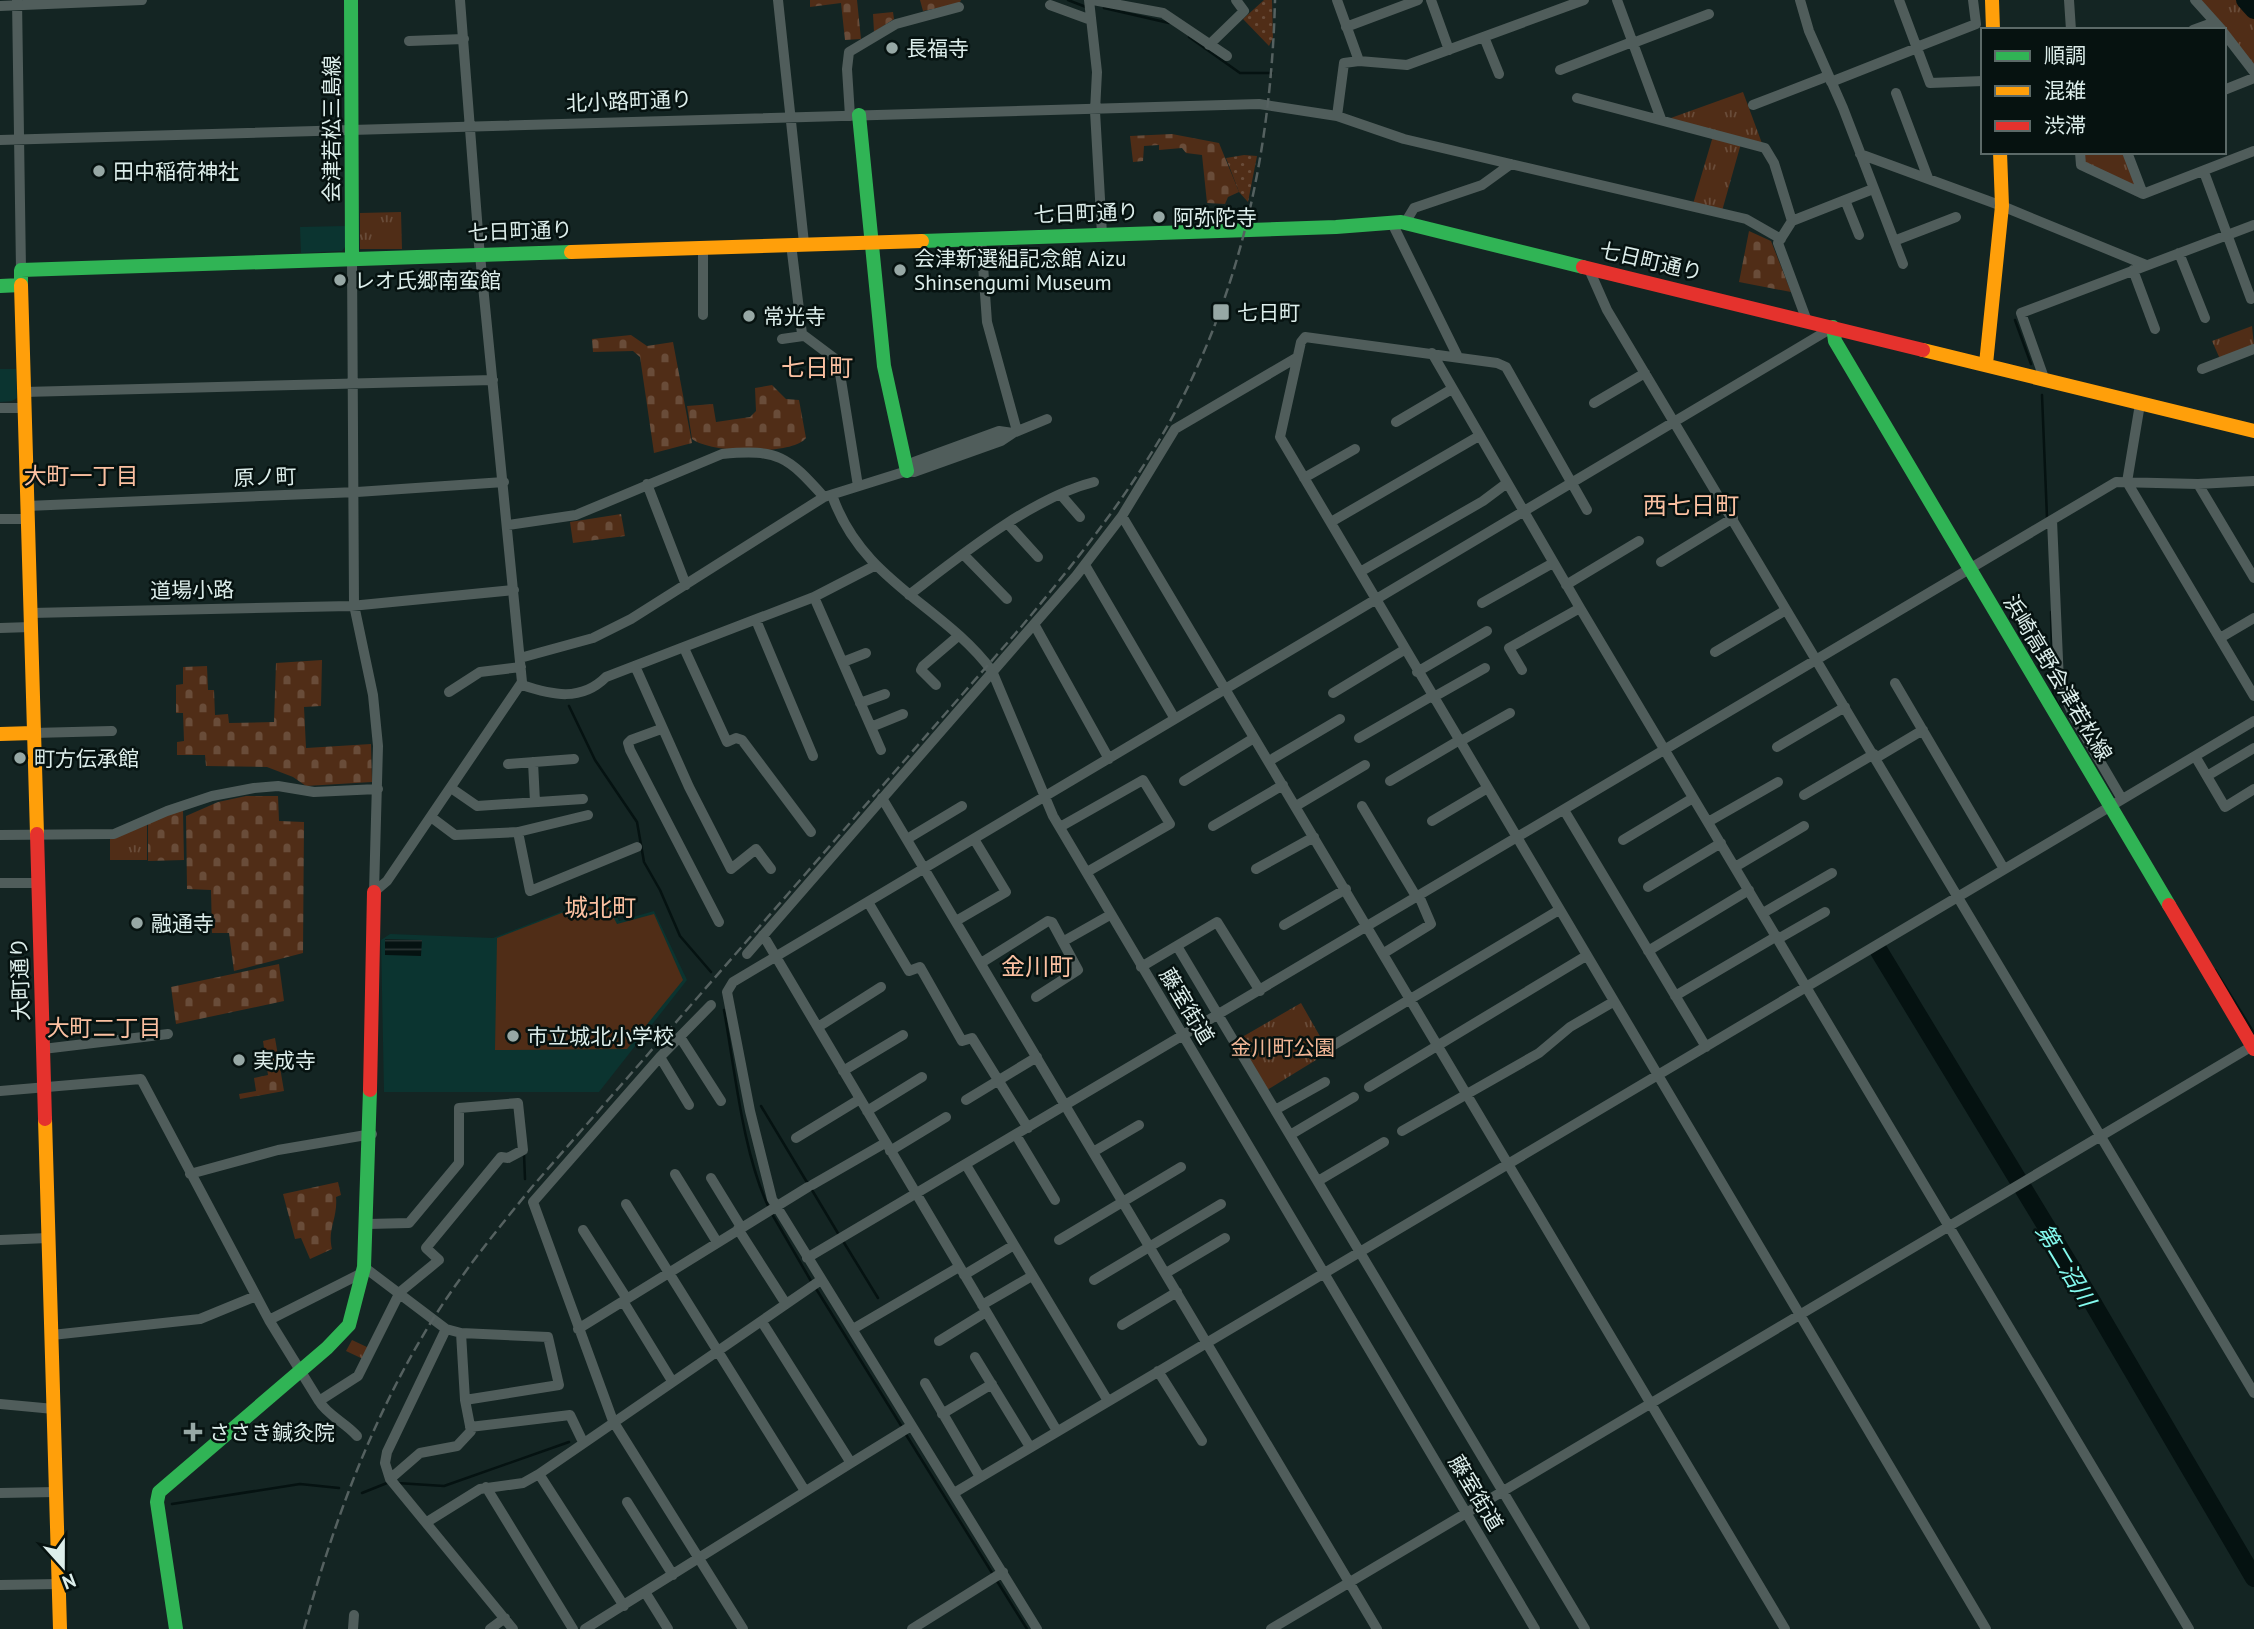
<svg xmlns="http://www.w3.org/2000/svg" width="2254" height="1629" font-family="'PT Sans','Noto Sans JP',sans-serif">
<style>
.built{fill:#0b3430}
.grass{fill:url(#grass-dots)}
.cemetery{fill:url(#cemetery-stones)}
.park{fill:url(#park-tufts)}
.garden{fill:#502d17}
.water{fill:url(#water-rules)}
.lines{fill:none;stroke-linecap:round;stroke-linejoin:round}
.stream{stroke:#051211;stroke-width:2.5}
.river{stroke:#051211;stroke-width:18}
.street{stroke:#505d5b;stroke-width:10}
.fast{stroke:#30b455;stroke-width:14}
.slow{stroke:#ff9f0a;stroke-width:14}
.jam{stroke:#e5322d;stroke-width:14}
.rail{stroke:#556160;stroke-width:2.5;stroke-dasharray:10 5;stroke-linecap:butt}
.poi-dot{fill:#97a8a5;stroke:#061210;stroke-width:2.5}
.labels{text-anchor:middle;dominant-baseline:central;stroke-width:5;stroke-linejoin:round;paint-order:stroke}
.poi-label{font-size:21px;fill:#ddeeeb;stroke:#061210;text-anchor:start}
.street-label{font-size:21px;fill:#ddeeeb;stroke:#061210}
.park-label{font-size:21px;fill:#f3b797;stroke:#061210}
.neighbourhood-label{font-size:23px;fill:#fbc0a1;stroke:#061210}
.water-label{font-size:23px;font-style:italic;fill:#84fbef;stroke:#061210}
.quarter-label{font-size:24px;fill:#fbc0a1;stroke:#061210}
</style>
<defs>
<pattern id="grass-dots" width="8" height="8" patternUnits="userSpaceOnUse" patternTransform="scale(1.75)"><rect width="8" height="8" fill="#502d17"/><path d="M2 2h.1M6 6h.1" fill="none" stroke="#694c39" stroke-width="1.8" stroke-linecap="round"/></pattern>
<pattern id="cemetery-stones" width="16" height="16" patternUnits="userSpaceOnUse" patternTransform="scale(1.75)"><rect width="16" height="16" fill="#502d17"/><path d="M2 7V4a2 2 0 0 1 4 0v3zM10 15v-3a2 2 0 0 1 4 0v3z" fill="#694c39"/></pattern>
<pattern id="park-tufts" width="24" height="20" patternUnits="userSpaceOnUse" patternTransform="scale(1.75)"><rect width="24" height="20" fill="#502d17"/><path d="M3 7l-1-3M5 7V3M7 7l1-3M15 17l-1-3M17 17v-4M19 17l1-3" fill="none" stroke="#694c39"/></pattern>
<pattern id="water-rules" width="6" height="5" patternUnits="userSpaceOnUse" patternTransform="scale(1.75)"><rect width="6" height="5" fill="#051211"/><path d="M0 2.5h6" fill="none" stroke="#293534"/></pattern>
</defs>
<rect width="100%" height="100%" fill="#142523"/>
<path class="built" d="M345 226V247L342 251 301 253 300 227Z
M0 369H16L17 398 12 401 0 402Z
M607 894 619 921 654 911 687 980 599 1092H384L381 940 390 934 493 938Z"/>
<path class="grass" d="M1264 0H1272L1273 38 1269 46 1243 19Z
M1244 155 1257 156 1248 202 1239 192 1226 158Z"/>
<path class="cemetery" d="M810 0H857L861 39 845 40 841 3 810 7Z
M920 0H961L959 4 923 11Z
M893 12 894 19 874 32 873 14Z
M1172 134 1219 143 1239 192 1228 197 1225 204 1207 203 1202 155 1186 153 1182 148 1159 150V145L1144 146 1143 161 1133 162 1130 136Z
M1749 231 1771 241 1791 292 1739 282Z
M631 335 647 346 673 342 692 443 654 453 640 357 633 351 593 352 592 339Z
M772 385 786 399 799 400 806 438C792 456 709 453 692 439L687 406 713 404 716 422 750 417 756 411 755 388Z
M621 514 625 536 573 543 570 522Z
M322 660 321 706 304 707 306 748 371 744 372 782 306 786 293 777 267 767 206 766 205 755H177V742L184 741 183 713H176V685L183 684V667L207 666 208 690H214L215 715 228 714 229 723 274 722 276 663Z
M246 796H278L279 821 304 822 303 953 234 971 229 933H212L211 890 187 889 186 816 218 802Z
M183 810 184 860 148 861V821Z
M279 964 284 1001 176 1024 171 987Z
M275 1038 284 1091 240 1099 239 1094 256 1091 254 1078 268 1075 263 1041Z
M338 1182 341 1195 336 1197C338 1218 327 1229 332 1249L310 1259 301 1238 295 1239 283 1194Z"/>
<path class="park" d="M2200 0H2240L2254 14V66Z
M1743 92 1763 146 1742 140 1722 211 1693 204 1713 136 1668 119Z
M2083 152H2125L2138 189 2084 164Z
M401 212 402 249H360V213Z
M2252 326 2254 346 2220 359 2212 341Z
M147 820V860H110V837Z
M1301 1003 1329 1052 1267 1090 1237 1040Z
M352 1340 369 1348 363 1359 346 1351Z"/>
<path class="garden" d="M603 897 617 924 654 914 683 980 627 1049 495 1050 497 938Z"/>
<path class="water" d="M385 939 422 940 421 956 385 955Z"/>
<g class="lines">
<path class="stream" d="M1068 0 1086 7
M1104 8 1169 23
M1189 37 1240 73H1272
M2015 320 2031 364
M2042 395 2047 518
M2051 612 2053 694 2062 712
M569 706 595 760 637 822 644 862 660 890 680 936 711 972
M2215 970 2254 1033
M724 1010C735 1071 743 1154 769 1208
M761 1106 808 1184
M524 1154 525 1179
M812 1190 839 1235
M772 1214 811 1281
M843 1241 878 1298
M815 1287 902 1427
M905 1433 994 1576
M397 1483 444 1486 569 1442
M362 1493 387 1483
M172 1504 300 1484 339 1488
M997 1581 1027 1629"/>
<path class="river" d="M2245 0 2254 10
M1879 951 2091 1300 2254 1578"/>
<path class="street" d="M17 0 21 270
M778 0 804 243
M1089 0 1097 72 1095 111 1102 234
M1093 0 1163 13 1227 56
M1337 0 1359 61 1344 63 1337 116
M1431 0 1449 50
M1617 0 1661 119
M1800 0 1809 31 1843 108 1903 264
M1899 0 1930 83 1983 81
M2069 0 2071 30
M2195 0 2222 30
M1050 5 1091 20
M0 6 142 0
M1346 27 1418 0
M2193 30 2215 22
M2224 33 2254 72
M1484 37 1499 74
M409 41 464 39
M1633 43 1709 14
M1209 45 1244 11 1236 0
M1917 47 1976 24 1973 0
M1359 61 1407 65 1584 0
M1560 70 1632 42
M1831 82 1917 48
M2224 90 2254 78
M1896 93 1928 178
M1577 98 1765 148 1774 163 1792 221
M1753 105 1828 76
M850 116 847 69 849 52 896 24 959 7
M0 140 1259 104 1337 116 1404 139 1746 219 1781 239
M2080 152 2081 165 2143 194 2254 151
M2127 152 2143 194
M1860 154 2002 206 2146 265
M2204 172 2251 299
M1845 200 1859 235
M1392 223 1458 357
M1405 223 1414 208 1482 185 1511 164
M981 237 987 322 1017 431
M1894 241 1956 217
M791 244 802 334 838 361 858 486
M703 246V315
M2179 253 2205 318
M352 258 354 605 373 695 378 746 374 892
M1588 267 1607 310 2254 1393
M2133 270 2155 329
M1807 321 1778 243 1792 221 1873 189
M782 339 803 336
M1432 353 1580 608 2189 1629
M2202 369 2254 349
M2044 378 2021 313 2254 225
M24 392 493 380
M1594 403 1645 373
M2140 404 2127 482 2254 696
M0 408H24
M1396 422 1452 389
M907 471 914 472 1001 441 1013 433
M1304 478 1355 449
M647 484 686 585
M2198 484 2254 578
M832 495C862 582 943 605 992 671L1053 816 1535 1629
M1061 495 1080 517
M27 506 357 492 504 482
M1587 510 1506 367 1497 363 1305 337 1301 342 1280 437 1986 1629
M1122 516 1785 1629
M0 519H27
M2052 520 2059 683 2074 717 2122 799
M1331 522 1479 436
M1008 524 1038 557
M508 525 576 515 722 454C779 449 787 456 824 497
M963 554 1007 599
M1661 562 1733 518
M1085 565 1175 719
M1360 572 1483 501 1507 483
M1566 585 1639 541
M909 595C960 556 1031 498 1094 482
M814 597 881 750
M1482 603 1553 563
M31 613 351 606 514 590
M756 620 813 756
M1034 624 1109 759
M0 628 31 627
M2220 638 2254 618
M684 648 727 742 736 738 742 740 811 832
M1715 652 1786 610
M520 658 593 638 631 619 824 497 907 471 914 462 999 431 1013 433 1047 419
M843 662 866 653
M635 666 689 787 731 869 756 849 771 869
M1522 670 1509 648 1580 608
M1417 672 1487 631
M1895 683 2004 869
M522 685C552 695 581 702 606 677L814 597 876 565
M936 685 921 670 923 666 957 637
M449 692 480 672 521 667
M1333 693 1404 650
M1432 698 1485 668
M860 703 885 694
M871 727 903 714
M661 729 631 740 628 743 630 750 719 922
M33 733 112 731
M1359 738 1432 696
M1459 742 1510 713
M1777 747 1845 707
M2195 756 2225 807 2254 789
M1876 758 1923 730
M1269 761 1340 719
M533 762 535 802
M508 764 574 759
M2207 776 2254 748
M1184 781 1254 738
M1390 781 1458 741
M451 788 477 806 583 799
M1804 795 1874 754
M882 798 1377 1629
M1296 806 1365 765
M1362 806 1417 898
M1564 810 1706 1047
M431 817 455 835 518 832 588 815
M1432 821 1486 789
M1708 822 1778 782
M1213 826 1283 785
M1060 827 1143 780 1170 824 1087 872
M518 832 530 891 637 847
M0 835 114 834 167 811 212 796 254 788 278 786 314 792 378 789
M907 839 962 806
M1623 840 1693 798
M1735 867 1804 826
M1256 869 1314 837
M0 883H38
M1648 887 1721 843
M374 892 387 881 522 682 479 245 460 0
M868 902 909 971 920 967 962 1041 972 1038 1028 1128
M1763 913 1832 873
M956 921 1006 892 974 839
M1284 925 1346 889
M763 935 1057 1431
M1778 939 1825 912
M1064 941 1110 915
M1177 946 1585 1629
M1648 951 1749 890
M1384 953 1431 924 1419 896
M747 954 1076 576 1122 516 1175 429 1296 358
M981 963 1048 921 1052 922 1078 970 1036 997
M1141 967 1217 922 1260 991
M1675 996 1777 936
M711 1005 660 1057 533 1202 613 1421 743 1629
M818 1027 881 987
M680 1037 721 1101
M43 1049 168 1034
M1327 1049 1559 910
M660 1057 689 1105
M843 1071 903 1035
M1369 1087 1586 956
M0 1091 141 1079 269 1320 319 1401 358 1376 400 1292 439 1260 426 1248 501 1157 508 1158 523 1150 518 1103 459 1108V1163L409 1223 368 1224
M966 1100 1037 1057
M1275 1110 1325 1082
M867 1111 922 1077
M1402 1131 1539 1053 1570 1027 1613 1002
M1016 1135 1055 1200
M1290 1135 1354 1097
M796 1138 860 1099
M890 1151 946 1117
M1093 1152 1139 1125
M966 1165 1108 1401
M190 1174 278 1150 372 1134
M675 1174 717 1242
M711 1178 741 1227
M1318 1181 1384 1142
M812 1185 885 1143
M626 1204 805 1491
M738 1229 786 1304
M583 1230 627 1299
M0 1240 48 1238
M1059 1240 1181 1167
M807 1258 2116 482 2198 484 2254 481
M364 1267 446 1329 461 1333 548 1337 559 1385 465 1400
M1166 1273 1225 1238
M964 1275 1014 1245
M1094 1280 1221 1204
M623 1301 672 1381
M982 1305 1032 1276
M269 1320 362 1273
M1122 1325 1177 1292
M446 1329 387 1452 385 1463 390 1479 513 1629
M578 1329 808 1187
M853 1329 959 1267
M52 1335 200 1319 256 1296
M939 1341 986 1312
M975 1357 1030 1447
M1158 1371 1202 1441
M925 1383 980 1477
M319 1401C327 1415 346 1423 357 1436
M0 1404 54 1409
M942 1414 992 1384
M470 1427 570 1415 583 1442
M851 1463 911 1426
M390 1479 420 1453 457 1446 471 1431 465 1400 461 1333
M486 1487 573 1629
M0 1493 56 1492
M954 1493 2254 721
M627 1502 673 1575
M427 1522 480 1489 523 1483 539 1474
M0 1585 58 1584
M645 1592 668 1629
M624 1606 539 1474 821 1280
M353 1629 354 1615
M490 1629 505 1618
M585 1629 851 1463 762 1322
M912 1629 1003 1572
M1037 1629 772 1199 750 1111 727 992 733 982 1830 329
M1271 1629 2254 1045"/>
<path class="fast" d="M351 0 352 258
M859 115 884 366 907 471
M922 241 1336 227 1401 222 1583 267
M0 286 21 285V270L571 252
M1833 327 1835 341 2169 905
M176 1629 157 1502 159 1492 327 1348 349 1325 364 1267 370 1090"/>
<path class="slow" d="M1992 0 1993 30
M571 252 922 241
M21 285 37 834
M1923 350 2254 431
M1986 364 2002 206 2000 152
M0 734 33 733
M45 1119 60 1629"/>
<path class="jam" d="M1583 267 1923 350
M37 834 45 1119
M2169 905 2254 1049
M370 1090 374 892"/>
<path class="rail" d="M304 1629C334 1521 373 1415 433 1319 462 1273 497 1230 532 1187L1022 626C1066 573 1110 519 1147 460 1235 322 1271 162 1275 0"/>
</g>
<g class="poi-dot">
<circle cx="892" cy="48" r="7"/>
<circle cx="99" cy="171" r="7"/>
<circle cx="1159" cy="217" r="7"/>
<circle cx="900" cy="270" r="7"/>
<circle cx="340" cy="280" r="7"/>
<rect x="1212" y="303" width="18" height="18" rx="3.5"/>
<circle cx="749" cy="316" r="7"/>
<circle cx="20" cy="758" r="7"/>
<circle cx="137" cy="923" r="7"/>
<circle cx="513" cy="1036" r="7"/>
<circle cx="239" cy="1060" r="7"/>
<path d="M189.5 1421.5h7v7h7v7h-7v7h-7v-7h-7v-7h7z"/>
</g>
<g class="labels">
<g class="poi-label">
<text x="906" y="48">長福寺</text>
<text x="113" y="171">田中稲荷神社</text>
<text x="1173" y="217">阿弥陀寺</text>
<text x="914" y="258">会津新選組記念館 Aizu<tspan x="914" dy="24">Shinsengumi Museum</tspan></text>
<text x="354" y="280">レオ氏郷南蛮館</text>
<text x="1237" y="312">七日町</text>
<text x="763" y="316">常光寺</text>
<text x="34" y="758">町方伝承館</text>
<text x="151" y="923">融通寺</text>
<text x="527" y="1036">市立城北小学校</text>
<text x="253" y="1060">実成寺</text>
<text x="209" y="1432">ささき鍼灸院</text>
</g>
<g class="street-label">
<text transform="translate(629 101) rotate(-2)">北小路町通り</text>
<text transform="translate(331 129) rotate(-90)">会津若松三島線</text>
<text transform="translate(1086 213) rotate(-2)">七日町通り</text>
<text transform="translate(520 231) rotate(-2)">七日町通り</text>
<text transform="translate(1651 261) rotate(13)">七日町通り</text>
<text transform="translate(265 477) rotate(-2)">原ノ町</text>
<text transform="translate(192 590) rotate(-1)">道場小路</text>
<text transform="translate(2058 678) rotate(59)">浜崎高野会津若松線</text>
<text transform="translate(20 979) rotate(-92)">大町通り</text>
<text transform="translate(1187 1006) rotate(59)">藤室街道</text>
<text transform="translate(1476 1493) rotate(59)">藤室街道</text>
</g>
<g class="park-label">
<text x="1283" y="1047">金川町公園</text>
</g>
<g class="neighbourhood-label">
<text x="81" y="475">大町一丁目</text>
<text x="104" y="1027">大町二丁目</text>
</g>
<g class="water-label">
<text transform="translate(2066 1265) rotate(59)">第二沼川</text>
</g>
<g class="quarter-label">
<text x="817" y="367">七日町</text>
<text x="1691" y="505">西七日町</text>
<text x="600" y="907">城北町</text>
<text x="1037" y="966">金川町</text>
</g>
</g>
<rect x="1981" y="28" width="245" height="126" fill="#061210" stroke="#5c6a68" stroke-width="2"/>
<rect x="1995" y="51" width="35" height="10" fill="#30b455" stroke="#5c6a68" stroke-width="2"/>
<text x="2044" y="63" font-size="21" fill="#ddeeeb">順調</text>
<rect x="1995" y="86" width="35" height="10" fill="#ff9f0a" stroke="#5c6a68" stroke-width="2"/>
<text x="2044" y="98" font-size="21" fill="#ddeeeb">混雑</text>
<rect x="1995" y="121" width="35" height="10" fill="#e5322d" stroke="#5c6a68" stroke-width="2"/>
<text x="2044" y="133" font-size="21" fill="#ddeeeb">渋滞</text>
<g transform="translate(63 1566) rotate(159)" stroke="#061210" stroke-width="5" paint-order="stroke">
<path d="M0-5L12 26L0 18L-12 26Z" fill="#ddeeeb"/>
<text y="-10" font-size="19" font-weight="bold" text-anchor="middle" fill="#ddeeeb">N</text>
</g>
</svg>
